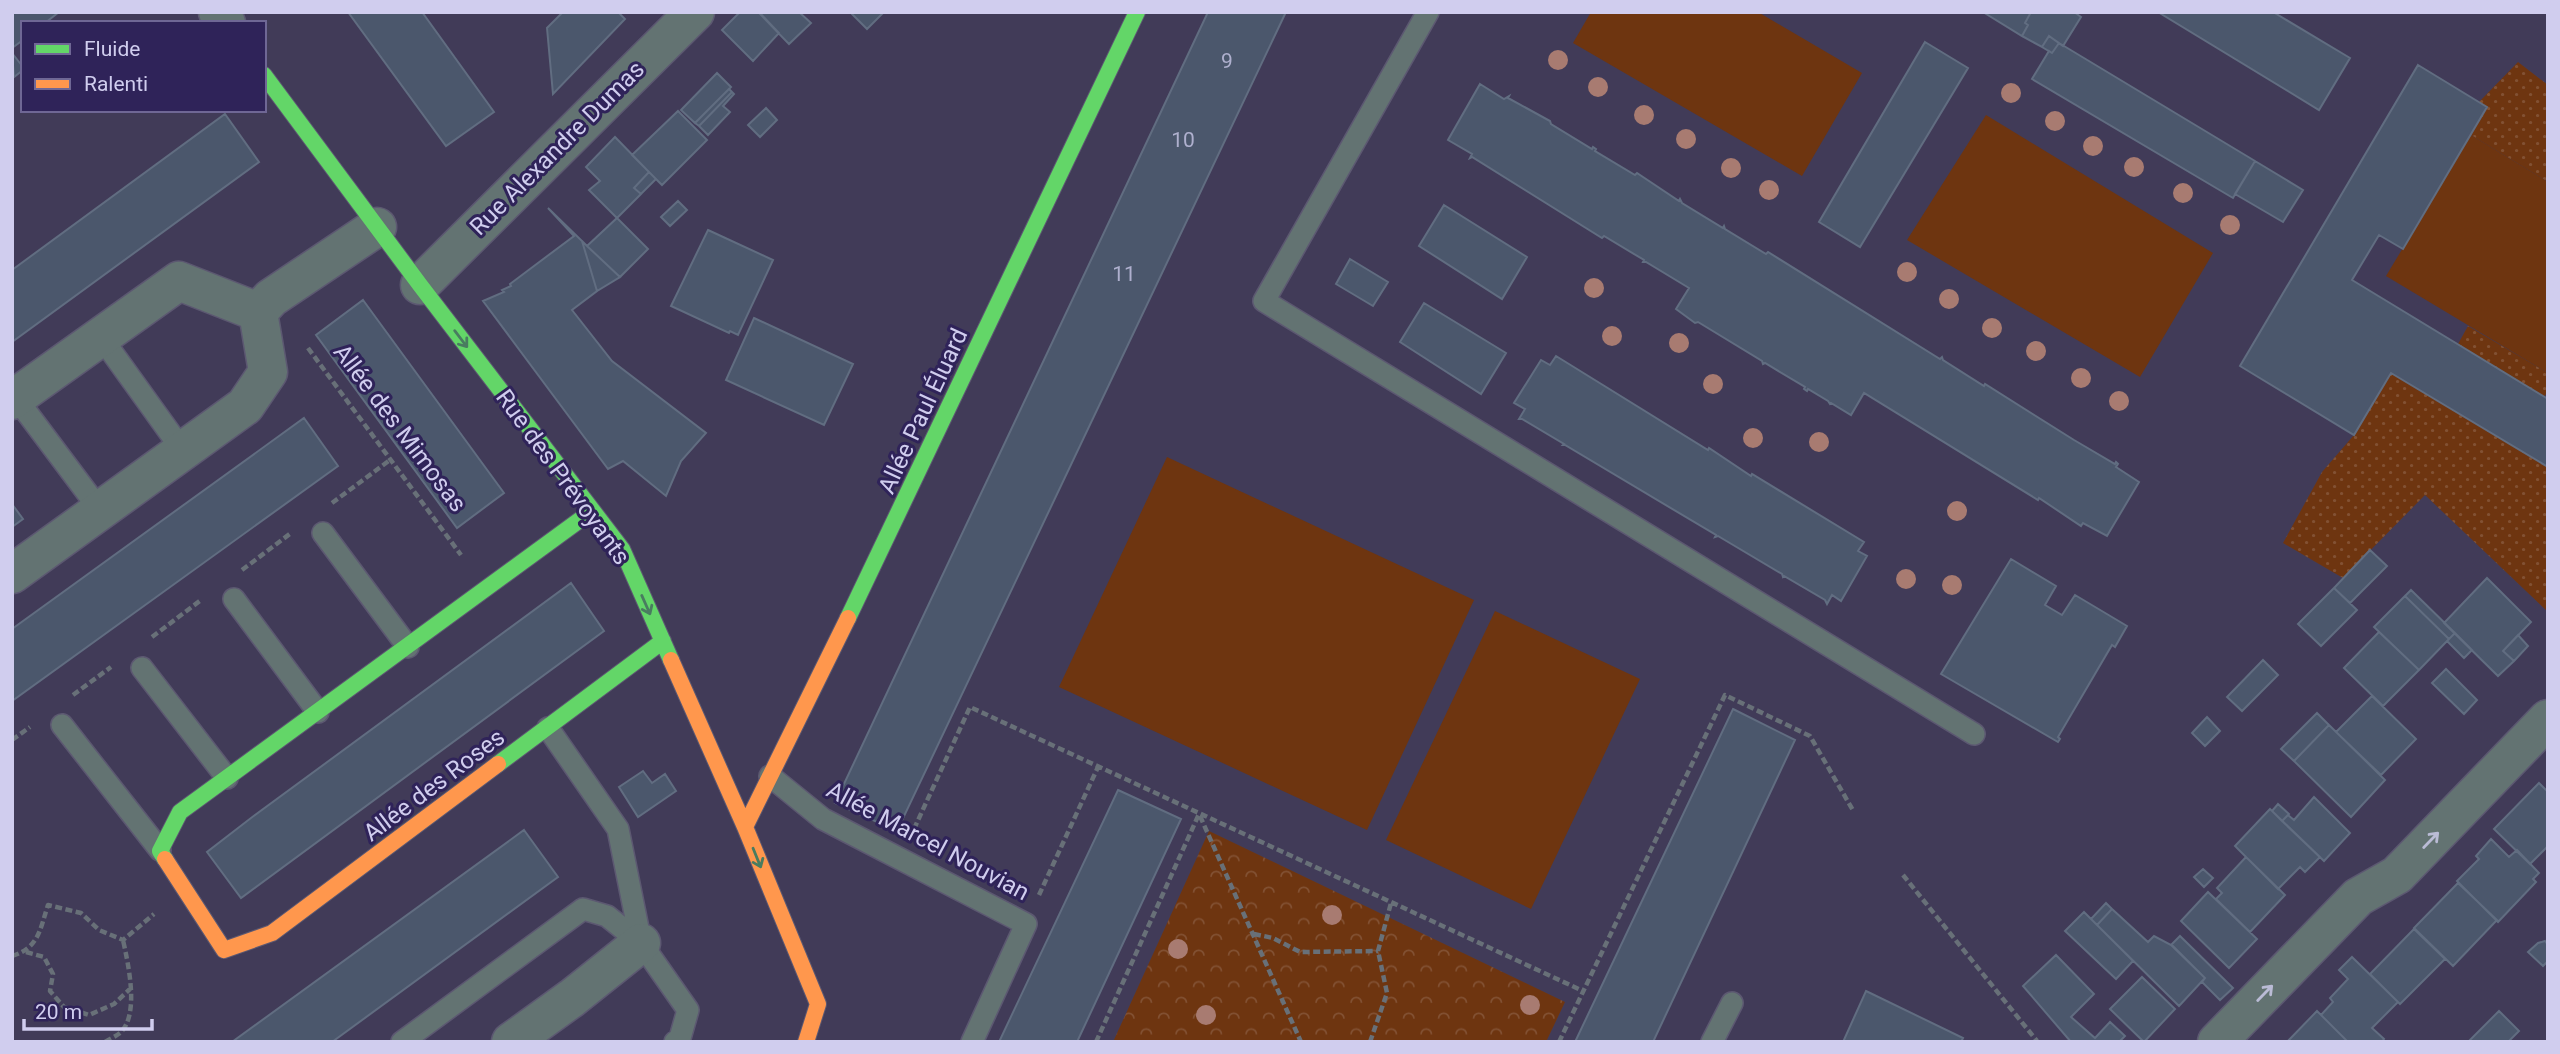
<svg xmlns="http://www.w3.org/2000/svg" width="2560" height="1054" font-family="Roboto,sans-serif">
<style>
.park{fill:url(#park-crowns)}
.garden{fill:url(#garden-dots)}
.pitch{fill:#6e3510}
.building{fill:#4b576c;stroke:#616d81;stroke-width:2}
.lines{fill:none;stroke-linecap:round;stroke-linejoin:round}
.lane-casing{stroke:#5c5871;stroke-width:24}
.street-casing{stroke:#5c5871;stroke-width:41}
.fast-casing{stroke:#5c5871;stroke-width:18}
.slow-casing{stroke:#5c5871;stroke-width:18}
.path{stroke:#687078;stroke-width:4.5;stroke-dasharray:7 3.5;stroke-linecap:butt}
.lane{stroke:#637372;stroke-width:21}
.street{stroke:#637372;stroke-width:38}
.fast{stroke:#63d668;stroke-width:16}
.slow{stroke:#ff974d;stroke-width:16}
.tree{fill:#a87b71}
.oneway{stroke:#497c60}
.oneway2{stroke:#babbd5}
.labels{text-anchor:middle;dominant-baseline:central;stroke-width:6;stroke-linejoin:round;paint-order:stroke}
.number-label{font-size:21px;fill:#afb0ce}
.street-label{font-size:24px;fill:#d0cdee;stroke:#2f2359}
</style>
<defs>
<pattern id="park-crowns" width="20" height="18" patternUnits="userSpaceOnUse" patternTransform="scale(1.75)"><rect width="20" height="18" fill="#6e3510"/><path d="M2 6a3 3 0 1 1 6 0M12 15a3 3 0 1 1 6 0" fill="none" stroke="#825133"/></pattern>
<pattern id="garden-dots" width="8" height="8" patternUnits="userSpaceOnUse" patternTransform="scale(1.75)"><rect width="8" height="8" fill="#6e3510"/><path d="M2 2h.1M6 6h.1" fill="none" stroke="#825133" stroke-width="1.8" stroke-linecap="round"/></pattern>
</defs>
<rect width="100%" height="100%" fill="#413b58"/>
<path class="park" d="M1209 831 1565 1002 1546 1042H1113Z"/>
<path class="garden" d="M2518 62 2548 85V182L2471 135 2487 107 2479 102Z
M2468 326 2548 373V391L2544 397 2458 344Z
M2391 373 2548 467V612L2425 495 2343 578 2283 543 2322 472 2354 435Z"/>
<path class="pitch" d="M1591 12H1758L1862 73 1802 176 1573 43Z
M1986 115 2213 253 2140 377 1907 240Z
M2471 135 2548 182V373L2386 276Z
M1167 457 1474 600 1367 830 1059 687Z
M1495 611 1640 679 1531 909 1386 840Z"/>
<path class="building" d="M12 12H59L45 23H23V40L12 48Z
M348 12H422L494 112 446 146Z
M563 12H618L625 19 553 94 547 28Z
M740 12H759L779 33 753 61 722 30Z
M762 12H799L811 23 789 44 760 14Z
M853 12H884L867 29 852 14Z
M1208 12H1286L897 831 895 830 835 803Z
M1983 12H2031L2025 23 2028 25 2022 36Z
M2031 12H2074L2081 17 2063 46 2049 36 2042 47 2022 36 2028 25 2025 23Z
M2158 12H2273L2350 58 2319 110Z
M2049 36 2059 43 2052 53 2042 47Z
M1925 42 1968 68 1860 247 1819 222Z
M2059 43 2255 161 2233 198 2032 79 2049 51 2052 53Z
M12 53 23 67V70L14 77Z
M2418 65 2487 107 2403 249 2379 235 2352 280 2548 399V467L2391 373 2354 435 2240 366Z
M717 73 731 87 695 123 681 110Z
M1480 84 1504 99 1509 96 1508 98 1550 121 1551 124 1592 149 1593 147 1596 149 1595 151 1635 175 1637 173 1679 201 1680 199 1682 203 1723 228 1724 226 1725 229 1766 254 1768 252 1940 359 1942 357 1943 360 1984 386 1985 384 2074 440 2115 464 2116 462 2118 464 2116 467 2139 482 2107 536 2083 523 2081 526 2039 498 2038 500 1864 393 1851 415 1831 403 1830 404 1828 401 1808 389 1807 391 1804 389 1805 387 1765 363 1763 364 1762 361 1698 322 1695 323 1676 309 1689 288 1646 262H1643L1644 260 1604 236 1602 238 1472 157 1470 158 1472 154 1448 140Z
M729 89 732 92 699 126 695 123Z
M732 92 734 94 723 106 730 112 708 135 699 126Z
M766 108 777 120 760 137 748 125Z
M678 111 707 140 662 185 632 155Z
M225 114 259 162 12 342V270Z
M615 137 649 172 634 188 641 194 617 218 589 190 600 181 586 167Z
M2255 161 2303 190 2283 222 2235 194Z
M649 172 656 179 641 194 634 188Z
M678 201 687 210 670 226 661 217Z
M1444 205 1527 257 1502 299 1419 246Z
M548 208 582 241 597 291 572 310 612 361 706 433 681 461 666 496 623 461 608 469 483 301 504 292 502 290 511 286 510 284 574 236Z
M617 218 648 249 620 277 587 246Z
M708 230 773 260 738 335 730 331 729 333 671 306Z
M582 241 587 246 620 277 597 291Z
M1350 259 1388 282 1373 306 1336 284Z
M363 300 504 493 457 528 316 335Z
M1424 303 1506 353 1481 394 1400 342Z
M754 318 853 364 824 425 726 380Z
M1556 356 1708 450 1709 448 1751 476 1752 474 1864 542 1858 551 1867 556 1841 601 1832 595 1827 604 1825 600 1784 576 1783 577 1782 574 1718 536 1715 537 1716 535 1565 445H1563L1564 444 1522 419H1519L1525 409 1514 403 1541 360 1550 365Z
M304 418 338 466 12 701V629Z
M12 504 23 519 12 527Z
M2370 550 2387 566 2350 603 2334 588Z
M2011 559 2056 586 2045 605 2062 615 2075 595 2127 626 2115 647 2112 645 2058 737 2060 739 2058 742 1941 674Z
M2487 578 2531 622 2503 651 2514 661 2498 676 2444 623Z
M571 583 604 631 241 898 207 852 251 818Z
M2334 588 2357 610 2321 646 2298 624Z
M2411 590 2455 633 2449 639 2405 596Z
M2405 596 2449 639 2419 670 2374 627Z
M2379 632 2419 670 2383 706 2344 668Z
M2455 633 2472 650 2464 658 2447 641Z
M2518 635 2528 646 2514 661 2503 651Z
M2263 660 2278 675 2242 711 2227 697Z
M2446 669 2477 700 2464 714 2432 683Z
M2372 696 2416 739 2381 775 2336 732Z
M1733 709 1795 740 1653 1042H1575Z
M2317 713 2329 725 2294 761 2281 749Z
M2207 717 2220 731 2205 746 2192 733Z
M2329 725 2385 780 2351 817 2294 761Z
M643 771 652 783 665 774 676 791 638 817 619 787Z
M2539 783 2548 792V846L2530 864 2494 829Z
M1118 790 1181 819 1077 1042H999Z
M2314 797 2350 833 2324 861 2282 821 2288 815 2294 820Z
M2278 804 2289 814 2282 821 2272 811Z
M2270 809 2320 857 2305 872 2300 867 2278 889 2235 846Z
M524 830 558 877 332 1042H232Z
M2491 839 2509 857 2517 850 2539 873 2533 879 2536 882 2498 922 2457 881 2479 859 2476 856Z
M2246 857 2285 895 2250 932 2216 899 2222 893 2217 888Z
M2203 869 2213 878 2204 887 2194 877Z
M2458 883 2497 920 2453 966 2414 928Z
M2208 892 2257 939 2229 968 2181 921Z
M2106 903 2112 909 2097 925 2091 919Z
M2112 909 2148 942 2154 936 2173 946 2205 978 2179 1006 2097 925Z
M2084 912 2133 961 2116 979 2065 931Z
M2414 929 2445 959 2400 1004 2370 974Z
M2180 936 2233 988 2220 1000 2202 982 2205 978 2171 945Z
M2545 941 2548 945V961L2543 966 2528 952 2538 943Z
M2056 955 2094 994 2071 1017 2095 1038 2110 1022 2125 1036 2119 1042H2071L2023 986Z
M2352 957 2398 1002 2372 1028 2384 1039 2382 1042H2348L2321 1015 2333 1002 2330 998 2348 979 2339 970Z
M2142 977 2175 1009 2144 1042 2110 1009Z
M1866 991 1963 1038 1961 1042H1843Z
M2317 1011 2348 1042H2287Z
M2499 1011 2519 1031 2508 1042H2468Z"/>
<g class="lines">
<defs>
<path id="lane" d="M1428 12 1264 301 1974 734
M101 337 183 451
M16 398 100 510
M323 533 408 647
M234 599 318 712
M142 668 227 778
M62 725 160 850
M548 728 618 829 641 943
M770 776 823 819 1026 924 972 1042
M402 1042 583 909 607 916 641 943 688 1010 680 1038 675 1042
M1712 1042 1732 1003"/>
<path id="street" d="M218 12 226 23
M420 285 695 12
M258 312 271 298 377 227
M12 400 179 281 258 312
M12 574 245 406 268 372 258 312
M511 1042 572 998 641 943
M2217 1042 2358 897 2397 875 2548 719"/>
<path id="fast" d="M264 75 420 285 622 549 671 660
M848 618 1137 12
M498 764 663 641
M165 859 160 851 180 812 592 511"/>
<path id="slow" d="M671 660 745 827 818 1004 806 1042
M745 827 848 618
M165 859 224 950 272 933 498 764"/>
</defs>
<use href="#lane" class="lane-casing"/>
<use href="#street" class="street-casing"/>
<use href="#fast" class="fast-casing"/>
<use href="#slow" class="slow-casing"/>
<path class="path" d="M308 348 461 555
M332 503 390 460
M242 570 291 533
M152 637 201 600
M73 695 111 667
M12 740 30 727
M1200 816 1301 1042
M914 829 970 707 1583 991
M1903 875 2037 1041
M1039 895 1098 767
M1254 934 1273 938 1300 952 1378 951
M26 952 44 957 53 974 50 991 64 1007 89 1015 114 1004 131 988
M12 956C39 948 40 929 48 905L81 913 99 930 123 940 154 914
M105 1042C110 1039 116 1036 120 1033 140 1015 128 963 123 940
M1096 1042 1199 814
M1370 1042 1387 993 1378 951 1391 903
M1559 1042 1725 695 1810 736 1854 812"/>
<use href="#lane" class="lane"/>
<use href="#street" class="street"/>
<use href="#fast" class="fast"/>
<use href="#slow" class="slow"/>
</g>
<g class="tree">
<circle cx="1558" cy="60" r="10"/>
<circle cx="1598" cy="87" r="10"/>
<circle cx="2011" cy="93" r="10"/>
<circle cx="1644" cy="115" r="10"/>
<circle cx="2055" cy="121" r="10"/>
<circle cx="1686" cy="139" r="10"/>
<circle cx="2093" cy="146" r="10"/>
<circle cx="2134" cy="167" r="10"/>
<circle cx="1731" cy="168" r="10"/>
<circle cx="1769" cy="190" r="10"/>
<circle cx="2183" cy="193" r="10"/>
<circle cx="2230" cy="225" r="10"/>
<circle cx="1907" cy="272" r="10"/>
<circle cx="1594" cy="288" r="10"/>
<circle cx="1949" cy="299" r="10"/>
<circle cx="1992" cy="328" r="10"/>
<circle cx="1612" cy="336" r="10"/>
<circle cx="1679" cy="343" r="10"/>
<circle cx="2036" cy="351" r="10"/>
<circle cx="2081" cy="378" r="10"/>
<circle cx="1713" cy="384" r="10"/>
<circle cx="2119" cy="401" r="10"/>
<circle cx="1753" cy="438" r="10"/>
<circle cx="1819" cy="442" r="10"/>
<circle cx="1957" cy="511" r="10"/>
<circle cx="1906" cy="579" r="10"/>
<circle cx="1952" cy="585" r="10"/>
<circle cx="1332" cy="915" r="10"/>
<circle cx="1178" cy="949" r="10"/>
<circle cx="1530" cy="1005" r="10"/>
<circle cx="1206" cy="1015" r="10"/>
</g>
<defs><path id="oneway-shaft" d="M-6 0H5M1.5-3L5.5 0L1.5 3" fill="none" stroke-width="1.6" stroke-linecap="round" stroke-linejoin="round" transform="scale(1.75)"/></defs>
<g class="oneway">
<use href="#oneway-shaft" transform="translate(461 339) rotate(53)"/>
<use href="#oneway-shaft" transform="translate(646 605) rotate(66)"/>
<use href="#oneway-shaft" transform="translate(757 858) rotate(68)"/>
</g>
<g class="oneway2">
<use href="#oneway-shaft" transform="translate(2431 840) rotate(-46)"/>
<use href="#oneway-shaft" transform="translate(2265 993) rotate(-46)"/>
</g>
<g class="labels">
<g class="number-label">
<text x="1227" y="61">9</text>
<text x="1183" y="140">10</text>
<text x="1124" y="274">11</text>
</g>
<g class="street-label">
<text transform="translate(557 148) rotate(-45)">Rue Alexandre Dumas</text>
<text transform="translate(923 411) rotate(-65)">Allée Paul Éluard</text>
<text transform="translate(400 428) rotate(53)">Allée des Mimosas</text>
<text transform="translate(563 477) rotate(54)">Rue des Prévoyants</text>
<text transform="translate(434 785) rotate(-37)">Allée des Roses</text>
<text transform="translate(928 841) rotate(28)">Allée Marcel Nouvian</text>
</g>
</g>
<rect width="2560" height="1054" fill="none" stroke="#d0cdee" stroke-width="28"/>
<rect x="21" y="21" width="245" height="91" fill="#2f2359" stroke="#6f6795" stroke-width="2"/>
<rect x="35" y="44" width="35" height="10" fill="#63d668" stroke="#6f6795" stroke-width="2"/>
<text x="84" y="56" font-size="21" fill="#d0cdee">Fluide</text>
<rect x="35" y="79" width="35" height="10" fill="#ff974d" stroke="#6f6795" stroke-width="2"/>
<text x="84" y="91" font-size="21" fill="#d0cdee">Ralenti</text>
<path d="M24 1019v10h128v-10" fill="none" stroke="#d0cdee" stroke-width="3.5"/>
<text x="35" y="1019" font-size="21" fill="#d0cdee" stroke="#2f2359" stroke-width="5" paint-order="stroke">20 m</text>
</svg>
